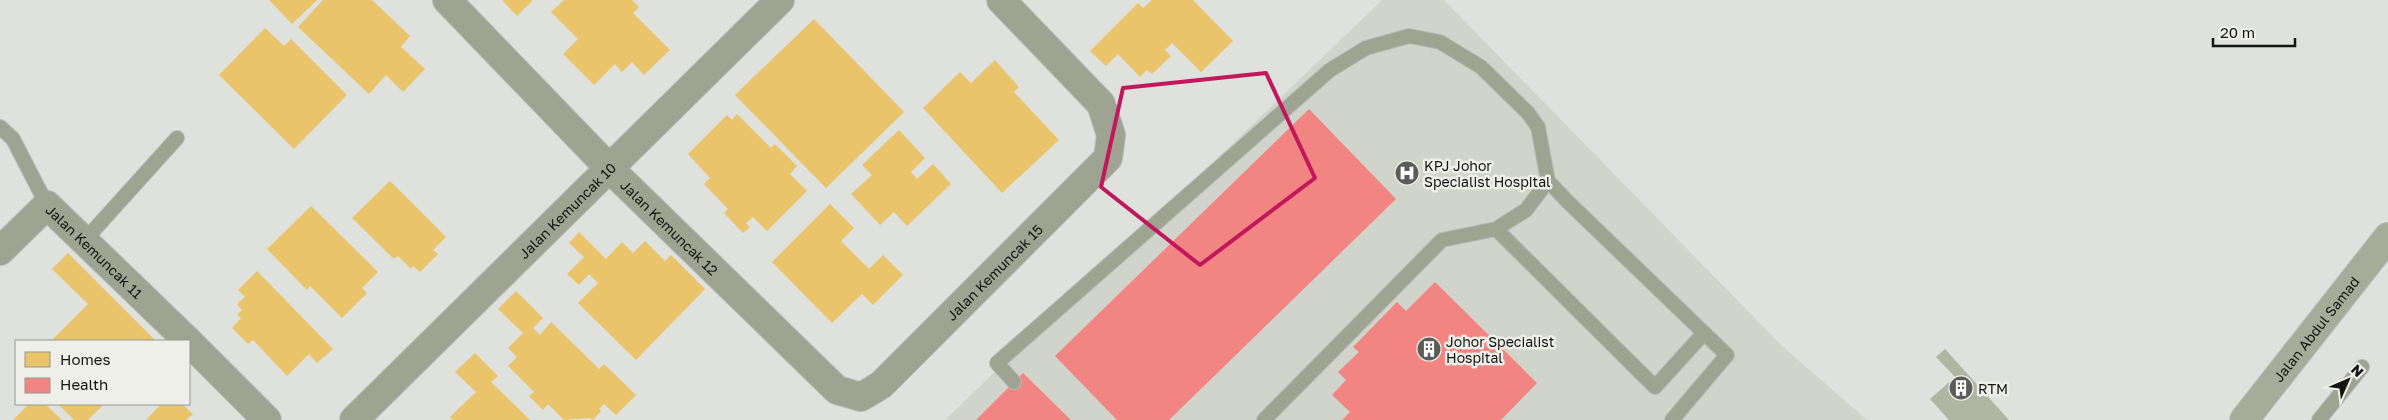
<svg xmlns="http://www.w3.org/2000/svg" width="2388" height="420" font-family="'Golos Text',sans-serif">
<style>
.built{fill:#d0d4ca}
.homes{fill:#e9c46a}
.health{fill:#f28482}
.building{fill:#b1b6a2}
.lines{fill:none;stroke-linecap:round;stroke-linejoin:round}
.lane-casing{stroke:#babbb8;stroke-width:16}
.street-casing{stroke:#babbb8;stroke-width:30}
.secondary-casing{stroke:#babbb8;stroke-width:30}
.lane{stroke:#9fa492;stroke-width:14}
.street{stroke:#9fa492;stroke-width:28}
.secondary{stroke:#a7ab9a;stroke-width:28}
.marked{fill:none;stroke:#c2185b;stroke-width:4;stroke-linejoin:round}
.labels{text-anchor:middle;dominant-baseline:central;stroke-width:5;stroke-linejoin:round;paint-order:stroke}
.poi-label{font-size:14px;fill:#141512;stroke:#edefe8;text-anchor:start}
.street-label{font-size:14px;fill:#141512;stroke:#edefe8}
</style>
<rect width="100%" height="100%" fill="#dfe1dc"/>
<path class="built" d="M1382 0H1444L1782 346 1867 420H945Z"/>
<path class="homes" d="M269 0H317L292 24Z
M323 0H372L410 36 401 47 425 69 403 92 386 75 369 94 298 27Z
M502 0H533L517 16Z
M564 0H632L639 7 633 13 670 50 644 75 632 62 622 72 615 64 594 85 563 54 578 39 551 12Z
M1152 0H1193L1233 41 1201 72 1172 43 1165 50 1171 56 1152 74 1147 70 1140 77 1118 54 1106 66 1090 51 1138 3 1143 8Z
M814 19 904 112 826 188 735 95Z
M265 28 284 46 291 39 347 95 294 149 219 75Z
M995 60 1019 87 1014 92 1059 140 1002 193 923 108 960 72 971 83Z
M737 114 771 148 775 144 797 166 790 174 807 191 767 231 753 217 746 223 750 227 743 233 724 213 728 209 704 184 710 178 688 154 727 115 732 120Z
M899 130 925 158 911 172 917 179 933 164 951 184 907 226 894 212 880 225 851 194 872 175 862 165Z
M390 181 446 237 433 250 438 254 420 272 413 266 411 269 398 256 394 259 352 218Z
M830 204 854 228 841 241 869 269 883 255 903 275 873 305 862 294 832 323 772 262Z
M311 206 378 272 362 288 367 293 342 318 310 286 307 290 267 249Z
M579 232 606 259 622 242 633 253 645 241 665 261 671 255 705 289 636 360 578 303 598 283 589 274 579 285 567 274 584 257 569 243Z
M68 253 156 341H51L88 304 52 269Z
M257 271 333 349 317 363 309 354 287 376 253 340 248 344 232 328 241 318 237 315 242 310 237 304 245 297 238 290Z
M516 291 543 318 533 328 540 335 551 322 599 369 604 364 636 395 616 415 604 404 599 409 601 411 593 420 589 418 564 420 548 404 543 410 529 396 534 392 508 366 517 357 508 348 523 333 498 309Z
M475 353 498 376 491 382 530 420H453L450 417 476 392 455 372Z
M29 404H45L62 420H13Z
M58 404H104L88 420H74Z
M161 404H182L193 414 186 420H146Z"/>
<path class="health" d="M1309 109 1396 199 1169 420H1117L1055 356Z
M1435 282 1537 383 1501 420H1342L1350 412 1332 395 1346 380 1338 372 1359 352 1353 347 1397 302 1406 311Z
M1023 373 1071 420H976Z"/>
<path class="building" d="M1945 349 2009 420H1949L1930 399 1955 377 1936 357Z"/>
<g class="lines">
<defs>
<path id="lane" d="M0 127 13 139 47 205
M1496 229 1655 387 1704 333
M84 241 177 138
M1014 382 997 363 1330 70 1366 48 1409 36 1440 42 1481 67 1528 113 1538 127 1548 181 1567 201 1727 355 1672 420
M1264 420 1442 240 1496 229 1526 210 1548 181
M2319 420 2362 367"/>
<g id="street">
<path id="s1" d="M447 0 610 169 837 390 861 397 881 385 1108 158 1111 135 1101 104 1001 0"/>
<path id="s2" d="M0 251 47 205 188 341"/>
<path d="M189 342 267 420"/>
<path id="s3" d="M354 420 780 0"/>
</g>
<g id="secondary">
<path id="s4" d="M2244 420 2388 237"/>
</g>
</defs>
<use href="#lane" class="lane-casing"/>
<use href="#street" class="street-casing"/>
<use href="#secondary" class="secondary-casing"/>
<use href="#lane" class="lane"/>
<use href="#street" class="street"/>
<use href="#secondary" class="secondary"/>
</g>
<path class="marked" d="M1266 73 1315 178 1200 265 1101 187 1123 88Z"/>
<defs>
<symbol id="hospital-disc" viewBox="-11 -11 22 22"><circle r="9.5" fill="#5b5c59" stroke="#edefe8"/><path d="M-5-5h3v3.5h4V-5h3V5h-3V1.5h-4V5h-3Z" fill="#fff"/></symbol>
<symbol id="building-disc" viewBox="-11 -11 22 22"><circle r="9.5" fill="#5b5c59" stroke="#edefe8"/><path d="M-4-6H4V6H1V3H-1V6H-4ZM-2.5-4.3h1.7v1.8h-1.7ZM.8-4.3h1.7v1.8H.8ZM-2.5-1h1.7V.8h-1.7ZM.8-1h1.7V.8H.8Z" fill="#fff"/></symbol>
</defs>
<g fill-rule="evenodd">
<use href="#hospital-disc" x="1393" y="159" width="28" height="28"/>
<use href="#building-disc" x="1415" y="335" width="28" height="28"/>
<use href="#building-disc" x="1947" y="374" width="28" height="28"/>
</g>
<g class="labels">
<g class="poi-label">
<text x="1424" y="165">KPJ Johor<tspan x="1424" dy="16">Specialist Hospital</tspan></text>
<text x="1446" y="341">Johor Specialist<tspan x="1446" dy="16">Hospital</tspan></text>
<text x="1978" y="388">RTM</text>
</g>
<g class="street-label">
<text stroke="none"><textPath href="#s3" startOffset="299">Jalan Kemuncak 10</textPath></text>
<text stroke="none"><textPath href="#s1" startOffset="318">Jalan Kemuncak 12</textPath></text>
<text stroke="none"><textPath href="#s2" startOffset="132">Jalan Kemuncak 11</textPath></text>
<text stroke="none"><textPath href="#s1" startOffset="760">Jalan Kemuncak 15</textPath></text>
<text stroke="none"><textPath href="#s4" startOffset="116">Jalan Abdul Samad</textPath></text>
</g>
</g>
<rect x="15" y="340" width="175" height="65" fill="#edefe8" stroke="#969892"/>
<rect x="25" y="352" width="25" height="15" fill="#e9c46a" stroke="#969892"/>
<text x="60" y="365" font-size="15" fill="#141512">Homes</text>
<rect x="25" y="378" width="25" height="15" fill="#f28482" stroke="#969892"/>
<text x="60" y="390" font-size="15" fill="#141512">Health</text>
<g transform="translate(2348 380) rotate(45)" stroke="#edefe8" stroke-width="4" paint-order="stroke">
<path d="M0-4L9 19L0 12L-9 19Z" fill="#141512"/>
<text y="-8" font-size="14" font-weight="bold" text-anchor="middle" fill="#141512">N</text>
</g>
<path d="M2213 38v8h82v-8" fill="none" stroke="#141512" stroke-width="2.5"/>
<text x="2220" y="38" font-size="15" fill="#141512" stroke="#edefe8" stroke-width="4" paint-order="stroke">20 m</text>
</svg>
